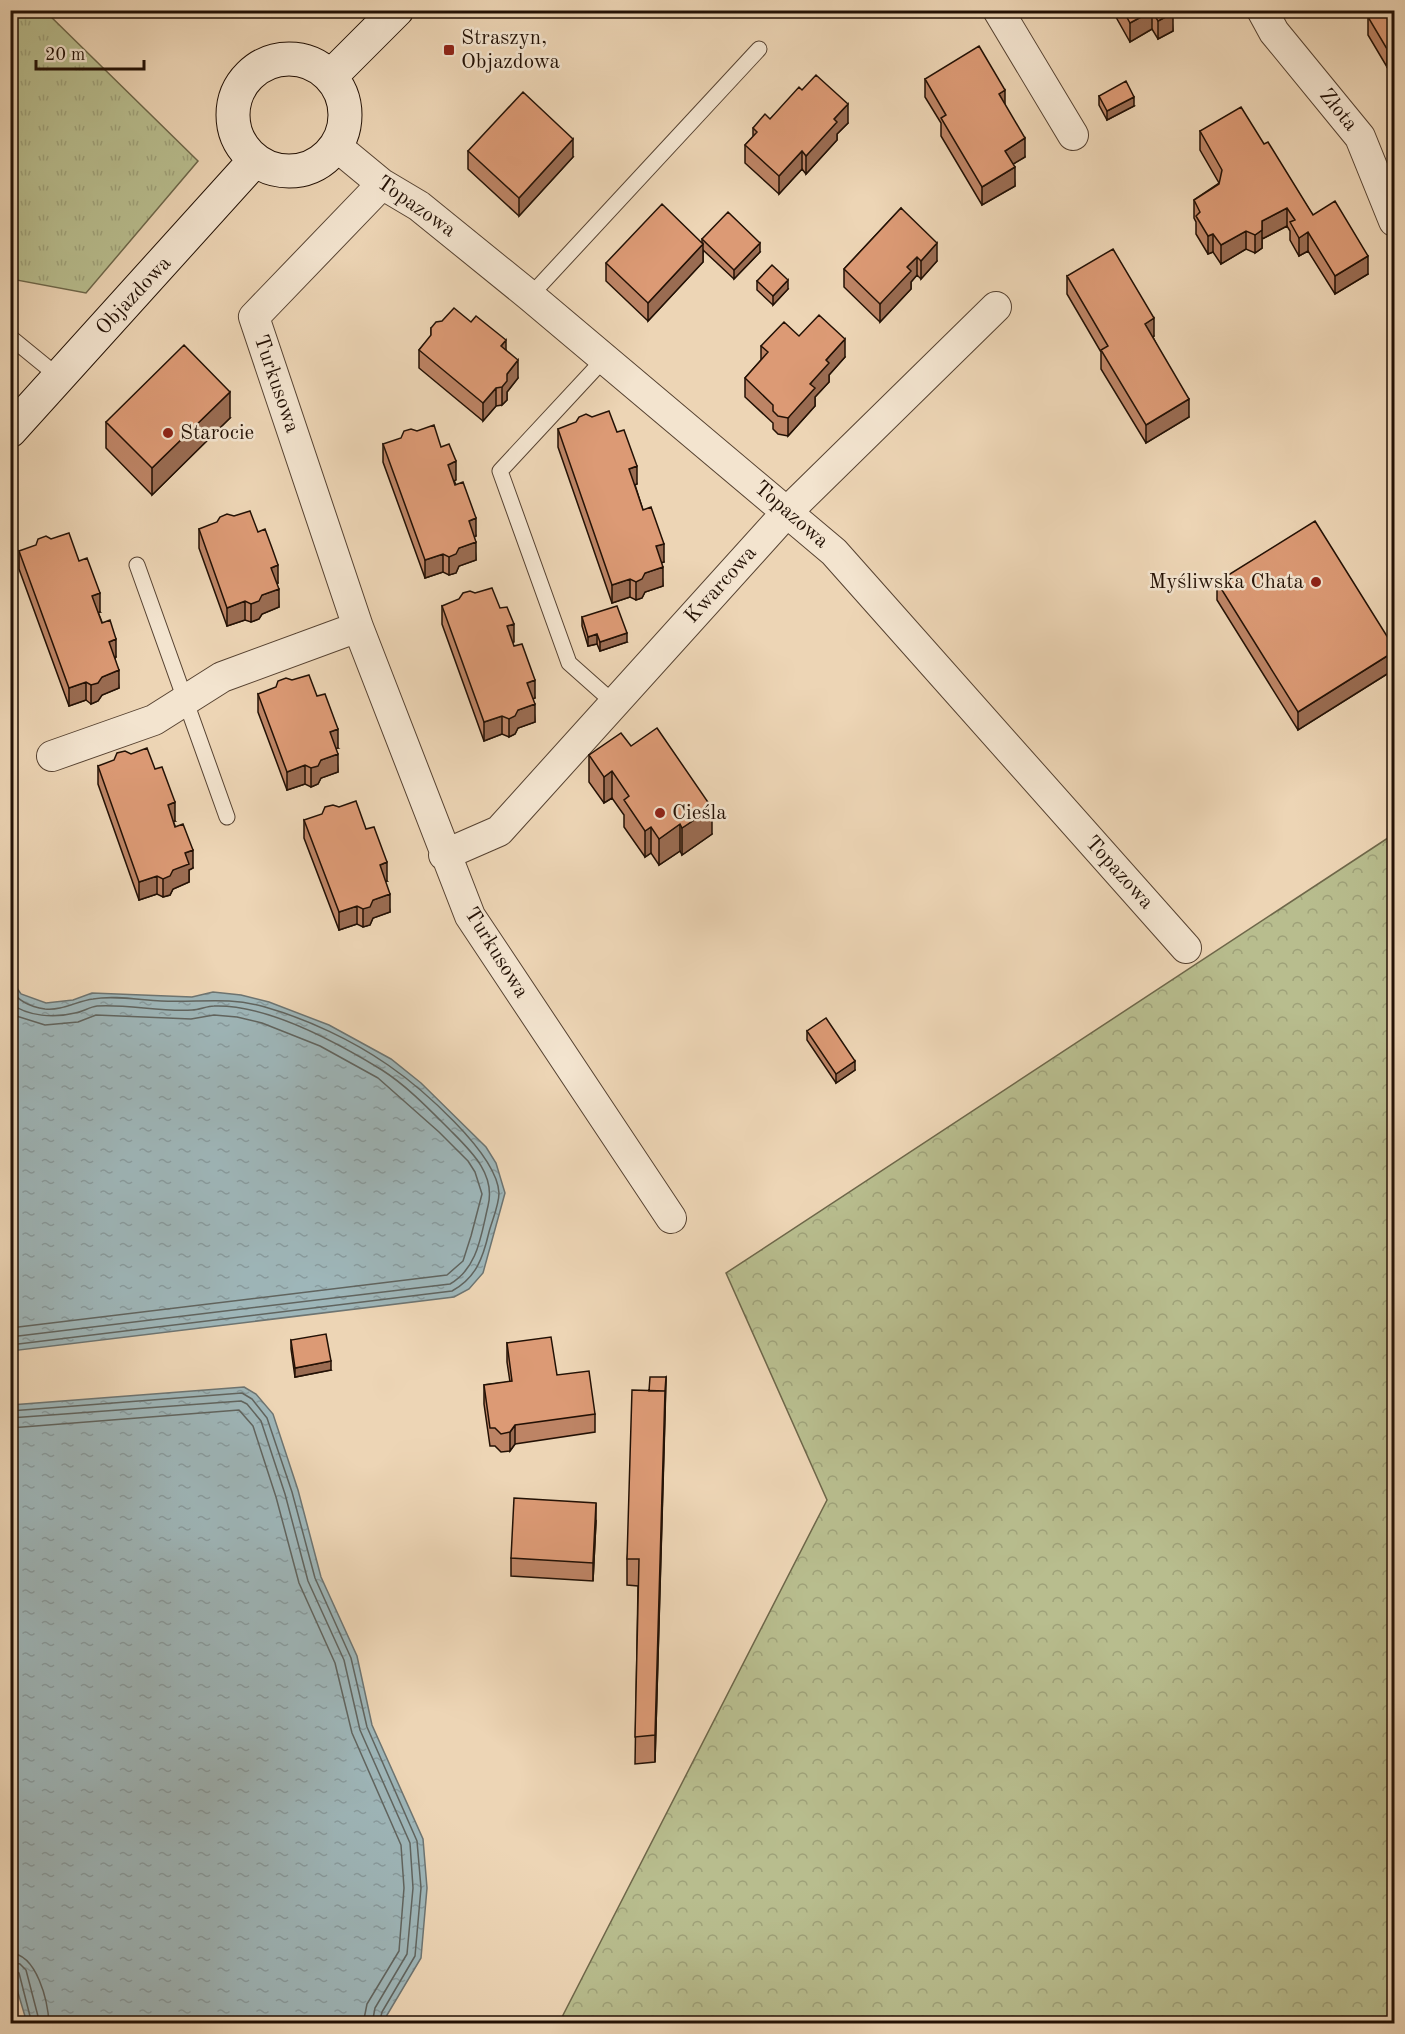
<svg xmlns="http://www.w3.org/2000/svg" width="1405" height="2034" font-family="'Old Standard TT',serif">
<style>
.grass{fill:url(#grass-tufts);stroke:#6e674a;stroke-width:1.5}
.forest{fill:url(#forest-crowns);stroke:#6e674a;stroke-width:1.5}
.water{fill:url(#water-ripples);stroke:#6d7471;stroke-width:1.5}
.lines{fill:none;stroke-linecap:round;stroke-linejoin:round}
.shore{stroke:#60645f;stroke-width:1.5}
.service-casing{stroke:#564231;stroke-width:17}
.minor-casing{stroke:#564231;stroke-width:32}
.secondary-casing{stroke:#231105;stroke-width:35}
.service{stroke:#f3e4cf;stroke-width:15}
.minor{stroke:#f3e4cf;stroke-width:30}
.secondary{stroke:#f3e4cf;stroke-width:33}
.wall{fill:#bd8465;stroke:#231105;stroke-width:1.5}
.shaded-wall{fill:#9a6c52;stroke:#231105;stroke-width:1.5}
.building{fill:#dc9a75;stroke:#231105;stroke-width:1.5}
.poi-dot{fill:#8f2418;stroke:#f3e4cf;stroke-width:2}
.labels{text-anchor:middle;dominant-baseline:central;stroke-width:5;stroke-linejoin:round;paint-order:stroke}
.poi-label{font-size:21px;fill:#231105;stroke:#f3e4cf;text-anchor:start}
.street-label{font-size:21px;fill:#231105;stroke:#f3e4cf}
</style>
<defs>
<pattern id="grass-tufts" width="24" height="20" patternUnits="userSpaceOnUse" patternTransform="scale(1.5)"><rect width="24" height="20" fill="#b8bd8e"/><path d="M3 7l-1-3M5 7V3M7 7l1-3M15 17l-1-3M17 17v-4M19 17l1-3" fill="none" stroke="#9ea179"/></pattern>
<pattern id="forest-crowns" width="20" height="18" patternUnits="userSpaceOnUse" patternTransform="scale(1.5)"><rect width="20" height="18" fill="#b8bd8e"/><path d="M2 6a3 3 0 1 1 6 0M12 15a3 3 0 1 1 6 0" fill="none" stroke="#9ea179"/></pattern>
<pattern id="water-ripples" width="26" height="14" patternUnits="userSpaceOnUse" patternTransform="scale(1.5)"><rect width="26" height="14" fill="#9eb6b9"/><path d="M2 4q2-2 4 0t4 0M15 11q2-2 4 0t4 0" fill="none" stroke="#889b9e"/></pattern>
</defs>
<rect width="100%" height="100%" fill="#edd5b5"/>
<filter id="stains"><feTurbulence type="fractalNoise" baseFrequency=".00333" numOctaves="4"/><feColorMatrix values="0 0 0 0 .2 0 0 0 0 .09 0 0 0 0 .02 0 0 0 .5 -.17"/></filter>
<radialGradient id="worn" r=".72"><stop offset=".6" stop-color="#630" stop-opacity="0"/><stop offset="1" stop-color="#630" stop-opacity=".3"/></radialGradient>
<path class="grass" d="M10 11H45L198 161 86 293 11 279Z"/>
<path class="forest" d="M1394 834V2023H559L827 1500 726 1273Z"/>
<path class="water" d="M10 978 21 994 46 1003 73 1000 92 993 192 997 213 992 241 995 269 1002 329 1025 391 1059 421 1083 486 1147 496 1163 505 1193 483 1273 469 1289 454 1297 11 1351Z
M244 1387 256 1394 273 1414 298 1490 321 1577 357 1656 372 1725 423 1839 427 1888 421 1958 387 2015 385 2023H27L10 1966 11 1405Z"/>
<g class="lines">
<path class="shore" d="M10 989C18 1001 31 1007 45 1009 62 1011 77 1001 93 999 114 995 140 1000 161 1001 199 1003 226 996 265 1007 307 1019 352 1040 388 1065 420 1087 497 1153 499 1193 499 1205 492 1221 489 1232 483 1258 476 1278 452 1291L10 1345
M10 1003C28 1017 55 1018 75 1013 83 1012 89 1007 97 1006 128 1004 160 1012 192 1010 199 1010 207 1006 214 1006 266 1004 338 1043 382 1070 407 1086 429 1109 450 1130 471 1151 496 1174 488 1206 481 1235 478 1268 450 1284L10 1337
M10 1014 45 1025 78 1022 96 1015 191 1019 214 1015 237 1017 262 1023 320 1046 378 1078 439 1132 468 1161 475 1172 482 1194 471 1236 463 1261 447 1275 10 1328
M10 1411 242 1393 252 1399 267 1418 292 1492 315 1578 351 1658 367 1727 417 1841 421 1888 415 1956 382 2012 379 2024
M10 1418 241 1401 247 1404 261 1421 285 1494 308 1581 344 1660 360 1730 410 1843 413 1888 407 1954 375 2008 372 2024
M10 1428 239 1410 253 1426 276 1497 299 1583 335 1663 352 1733 401 1845 404 1888 399 1951 367 2004 363 2024
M10 1953C37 1954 48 2001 49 2024
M10 1962 20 1964 26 1970 40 2024
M10 1969 19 1973 32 2024"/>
<defs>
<path id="service" d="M530 296 759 49
M10 337 59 377
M605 358 500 471 569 663 614 703
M137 565 227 817"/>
<path id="minor" d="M998 10 1073 135
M1262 10 1274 32 1360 137 1394 221
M336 146 382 184 419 206 530 296 834 552 1186 948
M382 184 254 317 358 627 470 916 671 1218
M52 756 154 720 222 677 358 627
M444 855 499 831 788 511 996 307"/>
<path id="secondary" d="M233 115a56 56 0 1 1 112 0a56 56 0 1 1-112 0Z
M330 77 397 10
M10 431 255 160"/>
</defs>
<use href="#service" class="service-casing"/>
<use href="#minor" class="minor-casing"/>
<use href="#secondary" class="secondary-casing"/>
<use href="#service" class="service"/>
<use href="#minor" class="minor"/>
<use href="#secondary" class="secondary"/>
</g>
<path class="wall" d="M1112 10H1171L1173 31 1158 39 1152 29 1130 42Z
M1375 10H1395L1387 67 1368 35V17L1376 12Z
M925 79 1005 105 1025 157 1013 164 1015 186 982 205 941 136V123L925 97Z
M802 90 848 123 837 134V140L806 174 802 169 779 194 745 163V145L753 137V128L770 119Z
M1099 96 1134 106 1107 120 1099 105Z
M1200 131 1264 144 1313 215 1368 274 1335 294 1308 251 1299 256 1290 240V231L1287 226 1262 239V248L1255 253 1246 249 1221 264 1213 252 1208 254 1196 234V222L1194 218V200L1219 183 1200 150Z
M468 151 573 157 519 216 468 169Z
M901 208 937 261 921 279 917 275 911 282V289L880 322 844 287V269Z
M702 239 760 252 734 279 703 250V262L648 321 606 281V263L702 243Z
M1067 276 1154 336 1153 337 1189 417 1146 443 1101 369V352L1067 294Z
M757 281 788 289 773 305 757 290Z
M471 322 506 350 518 378 507 392V400L502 405 496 406 483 421 419 368V350L431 336V328Z
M799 336 845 357 829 375V382L815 397V406L788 436 778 434 773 429V423L745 397V378L761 360V346Z
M230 418 152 495 106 448V422Z
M558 429 617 432 637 484 635 485 643 510 664 562 661 563 663 586 645 592 642 598 636 600 630 597 612 603 558 447Z
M383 444 456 480H454L476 536 474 537 476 560 459 566 456 573 449 575 443 572 425 578 383 462Z
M199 529 258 532 278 583 277 584 279 607 262 614 259 619 251 622 245 620 227 626 199 548Z
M19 551 100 612H98L116 657 115 658 119 688 102 695 98 701 91 704 86 700 69 706 19 569Z
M1217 582 1395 649V669L1298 730 1217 600Z
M442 606 514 642H512L535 698 533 699 535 722 518 728 515 734 509 737 502 734 484 741 442 624Z
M582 617 627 642 600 651 597 644 588 646 582 626Z
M258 694 338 748H336L338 772 321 778 318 784 311 787 305 784 287 790 258 712Z
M631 746 712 834 682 855 680 851 659 865 651 853 645 857 624 827V815L612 798 604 803 589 782V755Z
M98 766 175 821H173L193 868 189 870V882L173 889 170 895 163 897 157 894 139 900 98 784Z
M304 820 387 881H385L390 912 373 918 370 925 363 927 357 924 339 930 304 838Z
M807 1031 855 1070 836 1083 807 1040Z
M291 1340 331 1370 295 1377 291 1349Z
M507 1343 557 1375 595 1414V1432L515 1444 510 1451 501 1452 495 1446H490L484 1404V1385L510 1382 507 1362Z
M666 1377 655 1762 635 1764 638 1586 627 1585V1559L649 1391Z
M596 1521 593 1581 511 1576V1558Z"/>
<path class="shaded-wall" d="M1152 11V29L1130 42V23Z
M1173 13V31L1158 39V21Z
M1395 45V63L1387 67V49Z
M1005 90V108L999 94Z
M1134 97V106L1107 120V111Z
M848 104V123L837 134V140L806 174V156L834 119Z
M1025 138V157L1005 169V151Z
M573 139V157L519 216V198Z
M802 151V169L779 194V176Z
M1015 167V186L982 205V187Z
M1287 208V226L1262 239V221Z
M1262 230V248L1255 253V235Z
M1246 231V249L1221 264V245Z
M1308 232V251L1299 256V238Z
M1213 234V252L1208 254V236Z
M760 243V252L734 279V270Z
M937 243V261L921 279V261Z
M703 244V262L648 321V303Z
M1368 256V274L1335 294V276Z
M917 257V275L911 282V289L880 322V304L907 267Z
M788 280V289L773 305V296Z
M1154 318V336L1145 343V324Z
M845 339V357L829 375V382L815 397V406L788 436V418L826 360Z
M506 340V358L501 346Z
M518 360V378L507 392V400L502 405V387L507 374Z
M496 388V406L483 421V403Z
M230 392V418L152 495V468Z
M1189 399V417L1146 443V425Z
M456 461V480L448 483V465Z
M637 466V484L629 487V469Z
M476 518V536L469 539V521Z
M476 542V560L459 566 456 573 449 575V557L459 548Z
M664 544V562L656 564V546Z
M443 554V572L425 578V560Z
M278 565V583L271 586V568Z
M663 567V586L645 592 642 598 636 600V582L645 573Z
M630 579V597L612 603V585Z
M279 589V607L262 614 259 619 251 622V604L262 595Z
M100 593V612L92 614V596Z
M245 601V620L227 626V608Z
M514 624V642L507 644V626Z
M627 633V642L600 651V642Z
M597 634V644L588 646V637Z
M116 639V657L109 660V642Z
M1395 651V669L1298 730V712Z
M119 670V688L102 695 98 701 91 704V685L102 677Z
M535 680V698L527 701V683Z
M86 682V700L69 706V688Z
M535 704V722L518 728 515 734 509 737V719L518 710Z
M502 716V734L484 741V722Z
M338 729V748L330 750V732Z
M338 754V772L321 778 318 784 311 787V768L321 760Z
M305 765V784L287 790V772Z
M612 771V798L604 803V777Z
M175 802V821L168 823V805Z
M712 808V834L682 855V828Z
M680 824V851L659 865V839Z
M651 827V853L645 857V831Z
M193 850V868L189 870V882L173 889 170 895 163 897V879L173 870 185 853Z
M387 862V881L380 884V865Z
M157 876V894L139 900V882Z
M390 894V912L373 918 370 925 363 927V909L373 900Z
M357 906V924L339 930V912Z
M855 1061V1070L836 1083V1074Z
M331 1361V1370L295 1377V1368Z
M666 1377 665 1418 655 1762V1735Z
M515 1425V1444L510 1451V1432Z
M596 1503V1521L593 1581V1563Z"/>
<path class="building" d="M1123 10H1171L1173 13 1158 21 1152 11 1130 23Z
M1379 10H1395V45L1387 49 1368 17Z
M979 46 1005 90 999 94 1025 138 1005 151 1015 167 982 187 941 118 946 115 925 79Z
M816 75 848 104 834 119 837 122 806 156 802 151 779 176 745 145 757 132 753 128 765 114 770 119 799 87 802 90Z
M1126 81 1134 97 1107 111 1099 96Z
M523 92 573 139 519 198 468 151Z
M1241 107 1264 144 1268 142 1313 215 1335 201 1368 256 1335 276 1308 232 1299 238 1290 222 1295 220 1287 208 1262 221V230L1255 235 1246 231 1221 245 1213 234 1208 236 1196 216 1200 212 1194 200 1219 184 1222 170 1200 131Z
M662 204 703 244 648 303 606 263Z
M901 208 937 243 921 261 917 257 907 267 911 271 880 304 844 269Z
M728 212 760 243 734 270 702 239Z
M1113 249 1154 318 1145 324 1189 399 1146 425 1101 350 1108 346 1067 276Z
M772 265 788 280 773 296 757 281Z
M454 308 471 322 476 316 506 340 501 346 518 360 507 374V381L502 387 496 388 483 403 419 350 431 335V328L436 322 442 321Z
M819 315 845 339 826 360 829 363 810 384 815 388 788 418 778 416 773 411V405L745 378 768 352 761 346 784 322 799 336Z
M184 345 230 392 152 468 106 422Z
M609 411 617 432 624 430 637 466 629 469 636 489 643 510 651 507 664 544 656 546 663 567 645 573 642 579 636 582 630 579 612 585 558 429 576 422 579 417 586 414 592 417Z
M434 425 441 447 449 444 456 461 448 465 455 485 463 482 476 518 469 521 476 542 459 548 456 554 449 557 443 554 425 560 383 444 401 438 404 431 411 429 417 431Z
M250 511 258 532 265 529 272 548 278 565 271 568 279 589 262 595 259 601 251 604 245 601 227 608 199 529 217 522 220 517 227 514 234 516Z
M1315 521 1395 649V651L1298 712 1217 582Z
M69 533 79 561 87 558 100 593 92 596 102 623 110 620 116 639 109 642 119 670 102 677 98 683 91 685 86 682 69 688 19 551 36 545 38 539 46 536 51 539Z
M492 588 500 608 507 607 514 624 507 626 514 646 522 644 535 680 527 683 535 704 518 710 515 716 509 719 502 716 484 722 442 606 459 599 463 593 470 591 475 593Z
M617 606 627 633 600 642 597 634 588 637 582 617Z
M309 675 317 696 325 694 338 729 330 732 338 754 321 760 318 766 311 768 305 765 287 772 258 694 276 687 278 681 286 678 292 680Z
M657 728 712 808 682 828 680 824 659 839 651 827 645 831 624 800 629 796 612 771 604 777 589 755 621 733 631 746Z
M147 748 155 769 162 767 175 802 168 805 175 827 183 824 193 850 185 853 189 864 173 870 170 876 163 879 157 876 139 882 98 766 114 760 117 753 125 751 131 754Z
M356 801 366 829 374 827 387 862 380 865 390 894 373 900 370 907 363 909 357 906 339 912 304 820 322 814 325 807 333 805 339 807Z
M826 1018 855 1061 836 1074 807 1031Z
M326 1334 331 1361 295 1368 291 1340Z
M551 1337 557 1375 589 1371 595 1414 515 1425 510 1432 501 1434 495 1428H490L484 1385 512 1381 507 1343Z
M650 1377H666L665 1391H649Z
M632 1390 665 1391 655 1735 635 1737 639 1559H627Z
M514 1498 596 1503 593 1563 511 1558Z"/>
<g class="poi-dot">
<rect x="443" y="44" width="12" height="12" rx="3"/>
<circle cx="168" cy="433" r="6"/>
<circle cx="1316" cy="582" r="6"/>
<circle cx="660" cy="813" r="6"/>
</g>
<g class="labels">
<g class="poi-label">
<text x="461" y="38">Straszyn,<tspan x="461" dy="24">Objazdowa</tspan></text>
<text x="180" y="433">Starocie</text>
<text x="1304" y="582" text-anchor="end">Myśliwska Chata</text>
<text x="672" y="813">Cieśla</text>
</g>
<g class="street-label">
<text transform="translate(1338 110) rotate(51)">Złota</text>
<text transform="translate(416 207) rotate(35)">Topazowa</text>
<text transform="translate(134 296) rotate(-47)">Objazdowa</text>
<text transform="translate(276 384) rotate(71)">Turkusowa</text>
<text transform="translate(791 515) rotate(41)">Topazowa</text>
<text transform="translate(721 585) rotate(-48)">Kwarcowa</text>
<text transform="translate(1119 873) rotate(48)">Topazowa</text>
<text transform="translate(496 953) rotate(58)">Turkusowa</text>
</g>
</g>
<rect width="1405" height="2034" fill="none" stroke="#edd5b5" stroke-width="36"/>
<rect x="12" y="12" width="1381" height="2010" fill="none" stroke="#231105" stroke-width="3"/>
<rect x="18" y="18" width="1369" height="1998" fill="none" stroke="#231105" stroke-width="1.5"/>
<path d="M36 60v9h108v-9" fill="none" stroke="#231105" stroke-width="3"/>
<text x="45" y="60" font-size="18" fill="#231105" stroke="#f3e4cf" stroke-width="4.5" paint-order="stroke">20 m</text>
<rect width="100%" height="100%" filter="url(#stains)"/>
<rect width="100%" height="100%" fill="url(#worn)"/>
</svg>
